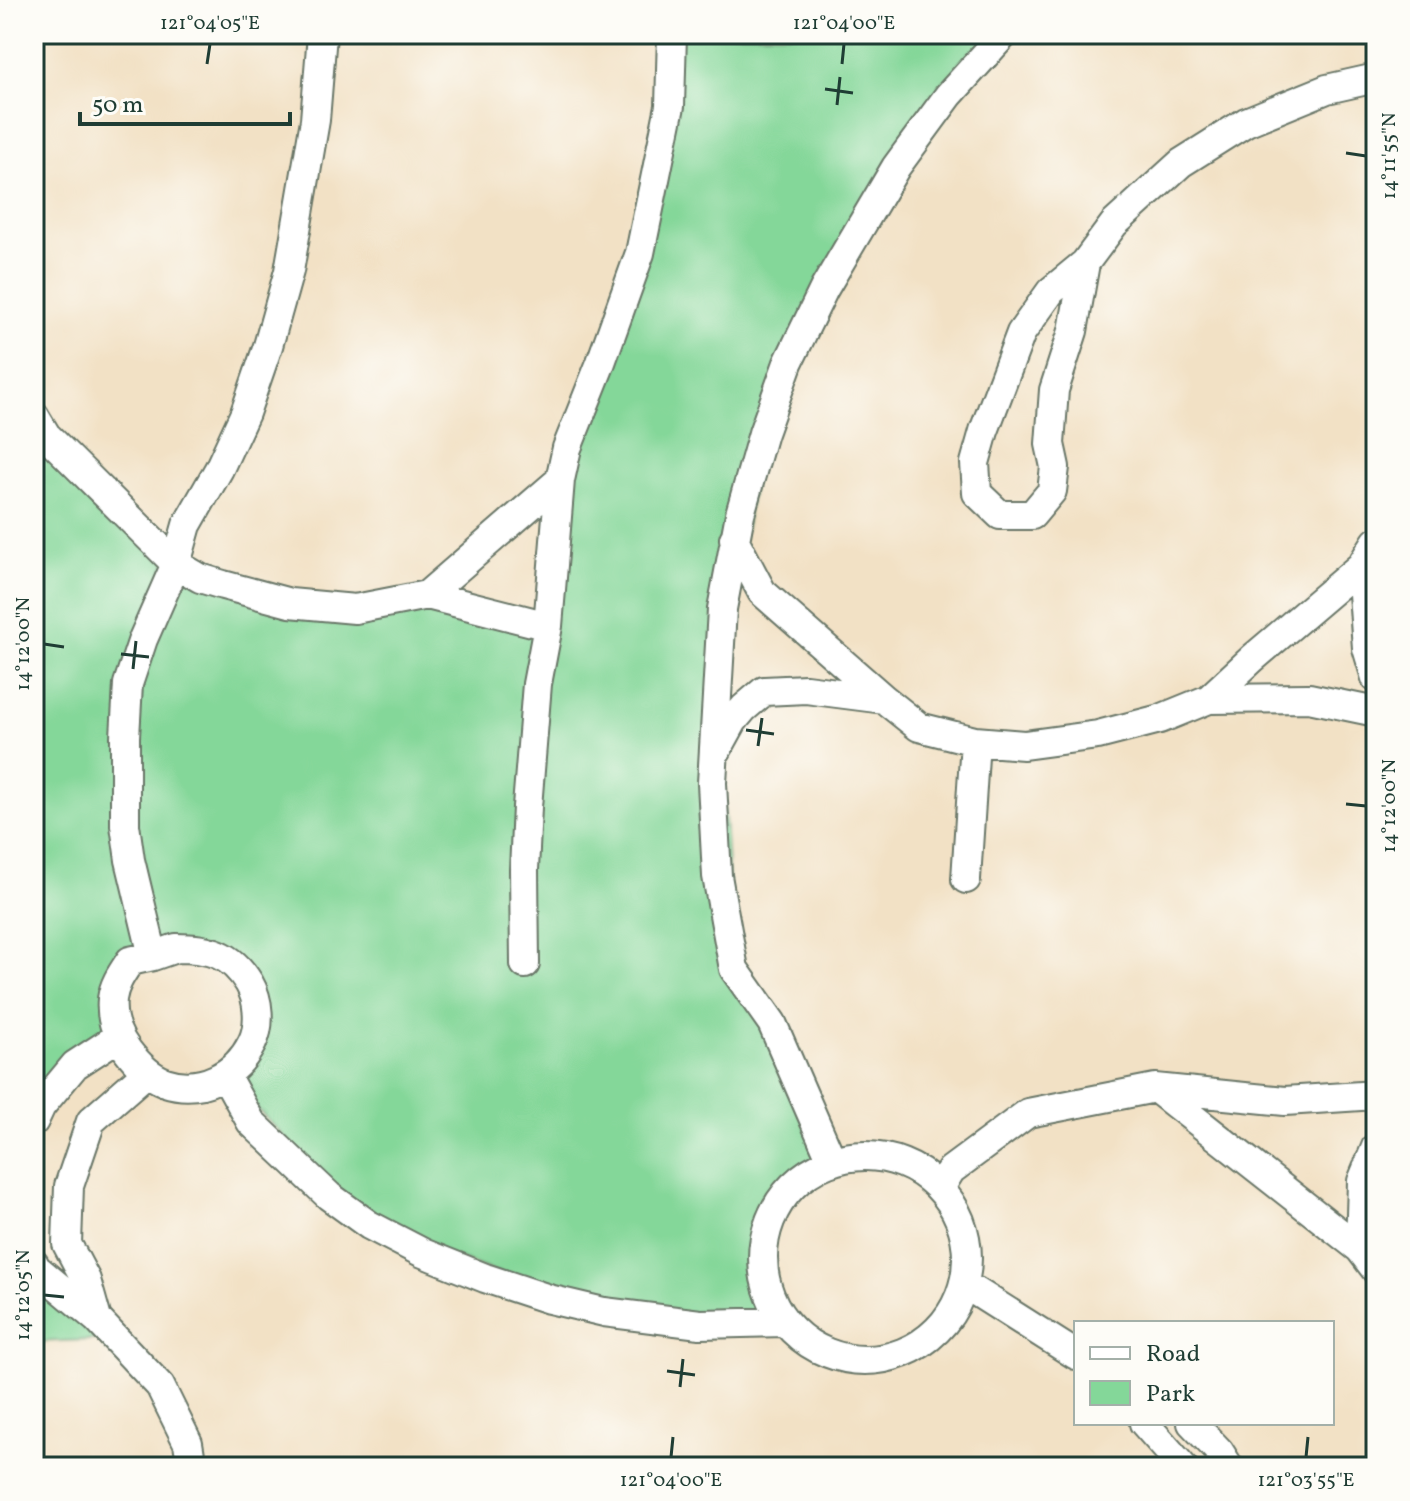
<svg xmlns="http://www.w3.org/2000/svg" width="1410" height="1501" font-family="Vollkorn,serif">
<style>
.green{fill:#84d799;stroke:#528a66;stroke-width:2}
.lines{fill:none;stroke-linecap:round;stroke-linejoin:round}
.street-casing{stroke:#697667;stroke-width:32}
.street{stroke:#fff;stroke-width:28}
.ticks{fill:none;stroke:#1f3d34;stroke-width:3}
.neatline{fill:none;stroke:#1f3d34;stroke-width:3}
.ticks-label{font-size:20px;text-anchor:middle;fill:#1f3d34}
</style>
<rect width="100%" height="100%" fill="#fdfcf7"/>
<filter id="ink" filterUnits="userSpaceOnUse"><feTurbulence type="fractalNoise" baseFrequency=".0125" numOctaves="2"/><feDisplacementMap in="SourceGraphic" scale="16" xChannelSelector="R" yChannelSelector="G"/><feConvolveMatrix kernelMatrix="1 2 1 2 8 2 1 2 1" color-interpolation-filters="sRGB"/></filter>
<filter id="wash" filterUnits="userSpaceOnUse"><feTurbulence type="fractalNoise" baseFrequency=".006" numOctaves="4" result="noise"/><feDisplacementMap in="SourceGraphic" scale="32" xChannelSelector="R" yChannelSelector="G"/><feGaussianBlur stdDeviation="1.8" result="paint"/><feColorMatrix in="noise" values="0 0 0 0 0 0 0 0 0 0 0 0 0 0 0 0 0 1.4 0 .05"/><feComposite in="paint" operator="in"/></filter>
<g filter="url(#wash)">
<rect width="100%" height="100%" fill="#f2e1c5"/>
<path class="green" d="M672 34H1004L896 167 763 433 717 683 734 969 832 1161C823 1165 813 1169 804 1175 768 1200 753 1254 769 1294 773 1304 780 1313 785 1322L604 1312 369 1225 225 1075 258 1015 223 956H153L125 737 176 564 290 603 427 595 547 626 560 480 618 312Z
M34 419 169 555 120 676 146 948 112 1017 34 1121Z
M34 1264 117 1339 34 1342Z"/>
</g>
<g filter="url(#ink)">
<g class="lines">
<defs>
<path id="street" d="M1085 263 1073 331 1054 390 1050 444 1055 467 1052 491 1032 515H1000L977 493 975 463 984 431 1021 333 1051 291 1085 263 1114 224 1181 163 1246 122 1327 89 1376 78
M34 415 46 435 176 564 200 578 223 585 290 603 355 609 427 595
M560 480 567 448 600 365 640 253 670 106 672 34
M734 539 762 592 884 699
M1361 566 1367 648 1376 678
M1209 699 1253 658 1361 566 1376 542
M717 750 733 721 744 708 764 691 806 689 884 699 919 727 975 741 1024 745 1098 735 1160 719 1209 699 1309 698 1376 712
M966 879 975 741
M176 948C209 948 231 953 249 983 259 1000 261 1025 252 1043 236 1075 201 1094 165 1082 149 1076 138 1064 128 1051 116 1035 110 1019 112 999 114 984 122 973 130 961L153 956Z
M153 956 130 860 125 825V737L128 684 143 639 176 564 187 525 219 469 245 413 268 346 289 271 315 120 322 34
M525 964 524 870 527 807 537 684 548 626 560 480 427 595 548 626
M225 1075 251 1122 329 1196 369 1225 423 1253 485 1278 549 1299 604 1312 700 1324 785 1322
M1155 1088 1285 1101 1376 1095
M34 1121 41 1106 75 1065 118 1037
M763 1258a102 102 0 1 1 204 0a102 102 0 1 1-204 0Z
M832 1161 772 1023 734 969 717 876 712 783 722 609 740 514 763 433 788 363 824 289 896 167 949 95 1004 34
M940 1188 951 1170 1028 1113 1155 1088 1360 1249 1376 1270
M1360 1249 1362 1181 1376 1147
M34 1264 36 1268 97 1319 160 1386 188 1443 192 1467
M964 1284 1076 1355
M97 1319 86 1280 67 1244 69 1186 91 1121 147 1072
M1144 1423 1183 1467
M1192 1423 1219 1451 1229 1467"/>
</defs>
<use href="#street" class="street-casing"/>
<use href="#street" class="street"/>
</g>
</g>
<path class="ticks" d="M207 64 210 44M842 64 844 44M825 89 853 93M837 105 840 77M1346 153 1366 156M44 644 64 647M121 654 149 657M133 669 136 641M746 730 774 734M758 746 762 718M1346 804 1366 806M44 1295 64 1297M667 1371 695 1375M680 1387 683 1359M671 1457 673 1437M1306 1457 1308 1437"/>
<rect width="1410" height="1501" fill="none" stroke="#fdfcf7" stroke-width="88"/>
<rect x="1074" y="1321" width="260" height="104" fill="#fdfcf7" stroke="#a4b0a9" stroke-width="2"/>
<rect x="1090" y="1347" width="40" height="12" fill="#ffffff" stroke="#a4b0a9" stroke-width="2"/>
<text x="1146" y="1361" font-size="24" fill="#1f3d34">Road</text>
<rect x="1090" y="1381" width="40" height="24" fill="#84d799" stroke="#a4b0a9" stroke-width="2"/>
<text x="1146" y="1401" font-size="24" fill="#1f3d34">Park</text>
<path d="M80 112v12h210v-12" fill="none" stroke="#1f3d34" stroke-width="4"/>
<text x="92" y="112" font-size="24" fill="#1f3d34" stroke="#fdfcf7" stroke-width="6" paint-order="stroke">50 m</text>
<rect x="44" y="44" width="1322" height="1413" class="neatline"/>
<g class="ticks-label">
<text x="210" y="29">121°04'05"E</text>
<text x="844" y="29">121°04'00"E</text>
<text transform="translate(1388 156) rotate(-90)" y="7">14°11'55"N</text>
<text transform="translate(22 644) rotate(-90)" y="7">14°12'00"N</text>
<text transform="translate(1388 806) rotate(-90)" y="7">14°12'00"N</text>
<text transform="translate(22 1295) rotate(-90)" y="7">14°12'05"N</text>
<text x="671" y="1486">121°04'00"E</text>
<text x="1306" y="1486">121°03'55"E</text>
</g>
</svg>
